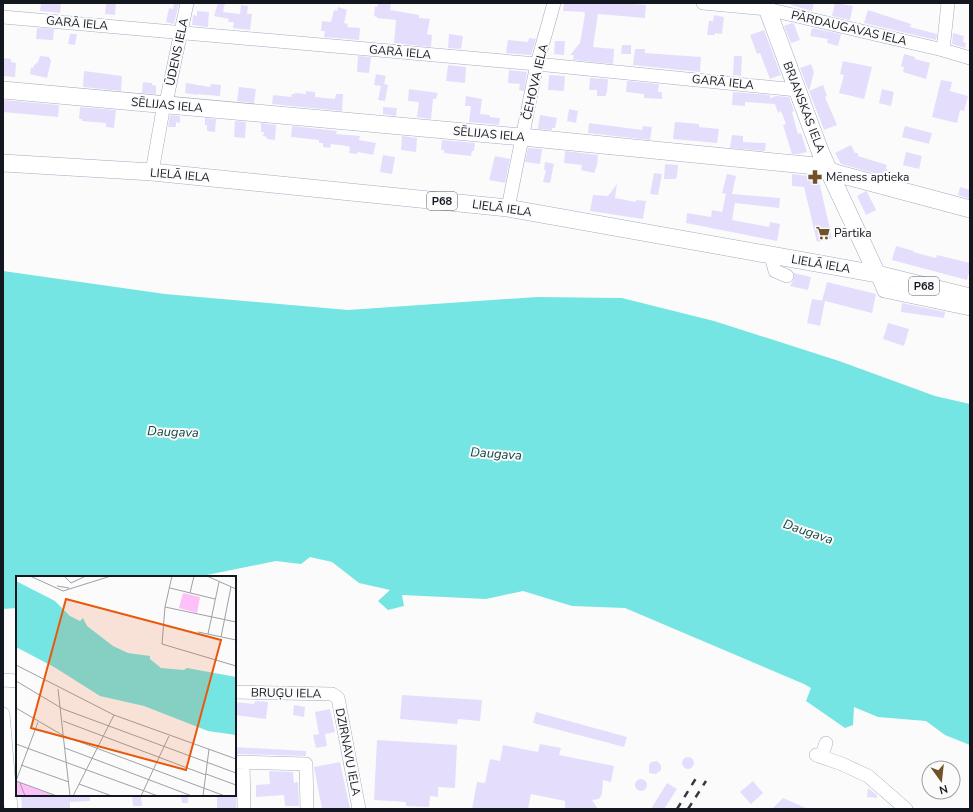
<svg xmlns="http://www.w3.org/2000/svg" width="973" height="812" font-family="'Nunito Sans',sans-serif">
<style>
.water{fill:#74e5e2}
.building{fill:#e4defc}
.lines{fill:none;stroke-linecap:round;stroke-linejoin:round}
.minor-casing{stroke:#a1adc2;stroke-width:14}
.major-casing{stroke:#a1adc2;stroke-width:18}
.minor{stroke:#fff;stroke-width:13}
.major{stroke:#fff;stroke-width:17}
.rail{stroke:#35393f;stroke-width:2.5;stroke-dasharray:7 7;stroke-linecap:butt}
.labels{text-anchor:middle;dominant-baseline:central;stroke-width:4;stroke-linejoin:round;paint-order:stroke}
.shield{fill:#fbfbfb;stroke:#595b61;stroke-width:1}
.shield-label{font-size:11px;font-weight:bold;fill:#13171f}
.street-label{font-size:12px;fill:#13171f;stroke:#fbfbfb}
.poi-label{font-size:12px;fill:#13171f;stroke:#fbfbfb;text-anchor:start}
.water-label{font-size:13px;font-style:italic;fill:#114645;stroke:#fbfbfb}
.inset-road{fill:none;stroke:#9ea0a3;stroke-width:1}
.view{fill:#e8590c;fill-opacity:0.15;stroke:#e8590c;stroke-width:2}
.inset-edge{fill:none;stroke:#13171f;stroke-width:2}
</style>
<rect width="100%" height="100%" fill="#fbfbfb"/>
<path class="water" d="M3 271 165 294 348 310 537 297 622 298 714 321 839 361 935 396 970 404V745L945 735 926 721 878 717 854 707 853 725 845 728 806 701 811 688 804 684 625 608 572 606 523 591 486 599 402 595 404 606 388 610 378 601 390 590 359 583 332 562 310 557 301 564 276 561 197 577H17V608L3 609Z"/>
<path class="building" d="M41 3H61L60 13 40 11Z
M106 3H116L115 15 105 14Z
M174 3H179L174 24 166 22 169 8 173 9Z
M218 3H225L223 12 240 14 241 5 248 6 247 14H252L250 30 233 28 234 22H228L229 19 214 16Z
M378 3H391L390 10 419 15V18L430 19 427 34 432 35 431 47 394 43 396 20 377 18V17L374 16 375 6 377 7Z
M564 3H619L646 5 645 18 598 14 593 47 614 49 613 64 573 60 574 55H570L580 43 585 14 584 12 563 11Z
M791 3H814L812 11 791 5Z
M835 3 853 6 850 20 832 16Z
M338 7 347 10 344 23 348 24 347 27 360 28 359 40 324 37 325 31H321L322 21 331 22 334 10 337 11Z
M868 10 911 24 910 27 937 34 936 40 864 23Z
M197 11 209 12 208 27 192 25 193 15 197 16Z
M714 15 724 17 722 34 715 33V35H707L709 21H713Z
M792 23 794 24 800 40 791 43 784 26Z
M37 28 54 29 53 40 36 39Z
M812 28 841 34 838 46 827 43 828 39 810 36Z
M764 30 781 75 770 79 760 53 757 54 750 35Z
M953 33 964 36 963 42 966 43 965 48 952 44Z
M70 34H77L75 45 68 44Z
M449 34 463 36 461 49 448 48Z
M529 38 536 39 531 55 506 53 508 40 528 42Z
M555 41H565L564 55 554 54Z
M622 45H631V54H621Z
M635 49H645V53L701 57 700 72 633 65Z
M904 54 915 57V59L930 63 926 79 903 72 904 67 901 66Z
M40 56 49 57 51 61 47 78 30 74 31 68H33L34 65 38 62Z
M358 56 371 57 369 73 357 72Z
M734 56H742L741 76 733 75Z
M3 58 11 59V62L16 63 15 77 3 76Z
M843 61 872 67 864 99 839 93 844 75 840 74Z
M811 64 814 72 809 91 823 85 827 96 825 97 837 125 824 130 800 68Z
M448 65 466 67 465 83 446 81Z
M509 70 527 72 524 91 519 90 520 84 508 83Z
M84 71 122 76 121 91 83 87Z
M376 74 386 76 384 84 388 85 385 101 378 100 381 86 374 85Z
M549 75 565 76 564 91 548 90Z
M590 78 608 79 607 93H606V96H597V90H589Z
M941 80 952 82 950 91 968 96 964 111 960 110 957 123 932 117Z
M627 81 659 84 658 92H662V99L644 98V94L626 92Z
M143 82 152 83V85L156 86V94L142 93Z
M186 83 210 87 211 84 221 85 220 96 197 94V95L185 93Z
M239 87 256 89 254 103 237 101Z
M409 89 438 93 436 99H433L431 119 417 117 419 102 408 101Z
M882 89 894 92 891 106 879 103Z
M306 91 315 92V97L335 99 336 94H343L342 111 272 104 273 95 291 97 292 94H295V93L306 94Z
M733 92 770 95V98L776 96 789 97 794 111 792 112 798 134 801 133 807 152 799 154H792L783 125 786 124 781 111 778 113 775 104 745 102V106L732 105Z
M466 96 482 99 480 114 490 115V117L500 118 499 125 469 122 471 106H465Z
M3 100 59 105 58 117 3 112Z
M80 107 116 110 114 128 106 127V123L82 121V119H79Z
M383 107 397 108 396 116 383 114Z
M569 109 578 111 576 123 567 121Z
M170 115 180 116V123L176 122V127H168Z
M540 115 557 118 555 128H552V130L538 129Z
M205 118 216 119 215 132 207 131V125H205Z
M235 121 246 122 245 138 234 137Z
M675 122 699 124V127L719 129 717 143 673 139Z
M261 123 276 125 275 140 267 139V137L263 136 264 132H261Z
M589 123 642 130 643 126 652 127 650 140 588 133Z
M292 126 337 131 336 134 360 136 359 140 376 143 373 155 358 152 357 154 349 153 350 147 347 146 331 144 330 148 323 147V143H319V140L291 137Z
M905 126 932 133 929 144 902 137Z
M732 135 743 136V142L766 143 765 151 730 148Z
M402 136 417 138 416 152 401 150Z
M442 140 475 143 474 151H472L471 156 444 153V150H441Z
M851 145 855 153H858V156L887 165 886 169 890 170 888 177 841 164 835 153Z
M528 148 542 149 540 164 525 162Z
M565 151 598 155 597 165 594 173 581 170 582 165 564 163Z
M906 152 922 156 919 169 903 165Z
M383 155 395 157 392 174 380 172Z
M495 156 510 159 505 183 489 180Z
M545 162 554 164 550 183 543 182 546 170H544Z
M665 164 678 165 677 177H676V179H664Z
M654 173 662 174 658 195 650 194Z
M727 174 736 176 732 194 780 198 779 208 735 203 732 220 769 227 770 222 780 224 777 241 686 223 687 213 711 217 712 210 722 212 726 194 722 193Z
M792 174 818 177 832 238 817 242 804 187 792 186Z
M617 184 615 198 636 202V200L646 201 643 219 590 211 593 195 608 196Z
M960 187 970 190V199L958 195Z
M866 191 867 192 876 210 866 215 857 196Z
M896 246 914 251 913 252 936 258 937 255 970 263V269L967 280 892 260Z
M794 273 811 277 808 290 790 286 794 279Z
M827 282 876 294 872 313 825 301 820 326 807 323 812 299 824 301H822Z
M902 303 945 312 944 318 901 312Z
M888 323 909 329 904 346 883 339Z
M402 695 482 700 480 721 458 719 457 724 400 719Z
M255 701 268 702 266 719 235 715V702L254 704Z
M294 705 305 707 304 717 293 715Z
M330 709 335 732 325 734 327 746 316 748 313 735 319 734 315 712Z
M536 712 627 737 624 747 533 723Z
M377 740 457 745 455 788 438 787V797L430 796 429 807 406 806V802L374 800Z
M540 744 561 748 559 755 614 766 611 782 603 780 602 794 599 799 592 800 598 809H565V801L531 794 528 809H472L477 782 485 783 490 759 500 761 503 745 538 752Z
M235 747 306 751V756L235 754Z
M682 763a6 6 0 1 1 12 0a6 6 0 1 1-12 0Z
M657 761 661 765V770L656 774 649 773V765L651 762Z
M340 762 350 809H322L314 767Z
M269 771 293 772 294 783 298 782 299 806H285L284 795 256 797V785L270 784Z
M635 785a6 6 0 1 1 12 0a6 6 0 1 1-12 0Z
M753 781 763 793 751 804 740 792Z
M667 783 677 789 664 809H651Z
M868 788 877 795V798L867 797Z
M21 795H90V801L70 802V809H22Z
M132 795H141L142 806H133Z
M181 795H188V803H182Z
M217 795H236V808H217Z
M783 798 808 809H772Z"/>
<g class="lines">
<defs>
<path id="minor" d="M703 3 767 9 943 50 970 58
M3 17 537 64 797 90
M943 50 948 3
M152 172 164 104 167 98 187 3
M508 208 537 64 554 3
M771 255 775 271 787 276
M877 274 884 291 970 309
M3 680 17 681
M235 692 332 694 338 698 359 809
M3 714 11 809
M816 755 842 764 868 776 906 809
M821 757 826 743
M235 762 306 764 307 809
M243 762 244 809"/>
<path id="major" d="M765 3 820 151 832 178 877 274
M3 90 522 137 816 166 839 174 970 209
M3 163 152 172 508 208 877 274 970 297"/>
</defs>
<use href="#minor" class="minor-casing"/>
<use href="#major" class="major-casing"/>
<use href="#minor" class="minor"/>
<use href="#major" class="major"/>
<path class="rail" d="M677 809 698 775
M688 809 706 781"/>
</g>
<defs>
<symbol id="pharmacy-bare" viewBox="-9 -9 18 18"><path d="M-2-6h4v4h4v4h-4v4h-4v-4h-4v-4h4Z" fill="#715127" stroke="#fbfbfb" stroke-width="2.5" paint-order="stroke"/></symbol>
<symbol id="supermarket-bare" viewBox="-9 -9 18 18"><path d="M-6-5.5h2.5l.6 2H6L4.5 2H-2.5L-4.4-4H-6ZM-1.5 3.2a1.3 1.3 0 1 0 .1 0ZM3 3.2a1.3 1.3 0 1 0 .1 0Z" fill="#715127" stroke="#fbfbfb" stroke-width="2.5" paint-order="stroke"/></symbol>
</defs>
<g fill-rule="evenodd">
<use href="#pharmacy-bare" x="805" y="167" width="20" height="20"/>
<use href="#supermarket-bare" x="813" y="223" width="20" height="20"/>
</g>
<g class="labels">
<g class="shield">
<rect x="427" y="192" width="30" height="18" rx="3"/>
<rect x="909" y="277" width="30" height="18" rx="3"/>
</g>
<g class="shield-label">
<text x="442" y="201">P68</text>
<text x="924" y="286">P68</text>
</g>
<g class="street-label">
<text transform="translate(77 23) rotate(5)">GARĀ IELA</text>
<text transform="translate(849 28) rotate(13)">PĀRDAUGAVAS IELA</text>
<text transform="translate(177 52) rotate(-78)">ŪDENS IELA</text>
<text transform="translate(400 52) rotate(5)">GARĀ IELA</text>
<text transform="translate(535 82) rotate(-77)">ČEHOVA IELA</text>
<text transform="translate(723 82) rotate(6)">GARĀ IELA</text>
<text transform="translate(167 105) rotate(5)">SĒLIJAS IELA</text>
<text transform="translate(804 107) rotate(69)">BRJANSKAS IELA</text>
<text transform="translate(489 134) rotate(5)">SĒLIJAS IELA</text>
<text transform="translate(180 175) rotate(5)">LIELĀ IELA</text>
<text transform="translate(502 208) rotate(8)">LIELĀ IELA</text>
<text transform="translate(821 264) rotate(10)">LIELĀ IELA</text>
<text transform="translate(286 693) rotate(1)">BRUĢU IELA</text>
<text transform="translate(348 752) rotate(79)">DZIRNAVU IELA</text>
</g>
<g class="poi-label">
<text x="826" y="177">Mēness aptieka</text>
<text x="834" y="233">Pārtika</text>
</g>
<g class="water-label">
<text transform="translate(173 432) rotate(2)">Daugava</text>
<text transform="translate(496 454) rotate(4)">Daugava</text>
<text transform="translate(808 532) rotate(19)">Daugava</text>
</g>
</g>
<g transform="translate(16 576)">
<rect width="220" height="220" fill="#fbfbfb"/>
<path d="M167 17 184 21 181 37 163 32ZM0 205 40 220H0Z" fill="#fdc0f8"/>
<path d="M0 5 39 25 54 40 64 45 67 42 71 50 97 70 112 77 134 80V83L145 92 168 94 171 92 220 101V159L192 155 128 130 84 120 38 91 0 71Z" fill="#74e5e2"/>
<path class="inset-road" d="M14 0 47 15 95 0M48 0 55 7 70 0M156 0 149 31 146 68 220 90M191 0 220 13M41 10 53 12M154 12 199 23M174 17 178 0M149 31 220 46M182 56 220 64M192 58 203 6M205 61 215 11M0 89 98 139 220 183M0 105 47 133 220 197M42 113 54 220M0 132 48 160 209 220M47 145 190 199M0 168 142 220M49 172 176 220M5 189 53 206M190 198 220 209M0 205 22 146M0 205 41 220M4 207 9 220M63 208 96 220M57 220 98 139M125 220 153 160M187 220 193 173"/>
<path class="view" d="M50 23 205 64 170 194 15 152Z"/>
<rect width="220" height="220" class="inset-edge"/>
</g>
<rect width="973" height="812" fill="none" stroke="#13171f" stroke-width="8"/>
<g transform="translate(941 780) rotate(165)"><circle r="19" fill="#fbfbfb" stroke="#9ea0a3"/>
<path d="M0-3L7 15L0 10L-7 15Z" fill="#715127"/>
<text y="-6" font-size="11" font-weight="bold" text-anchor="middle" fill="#13171f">N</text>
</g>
</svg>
